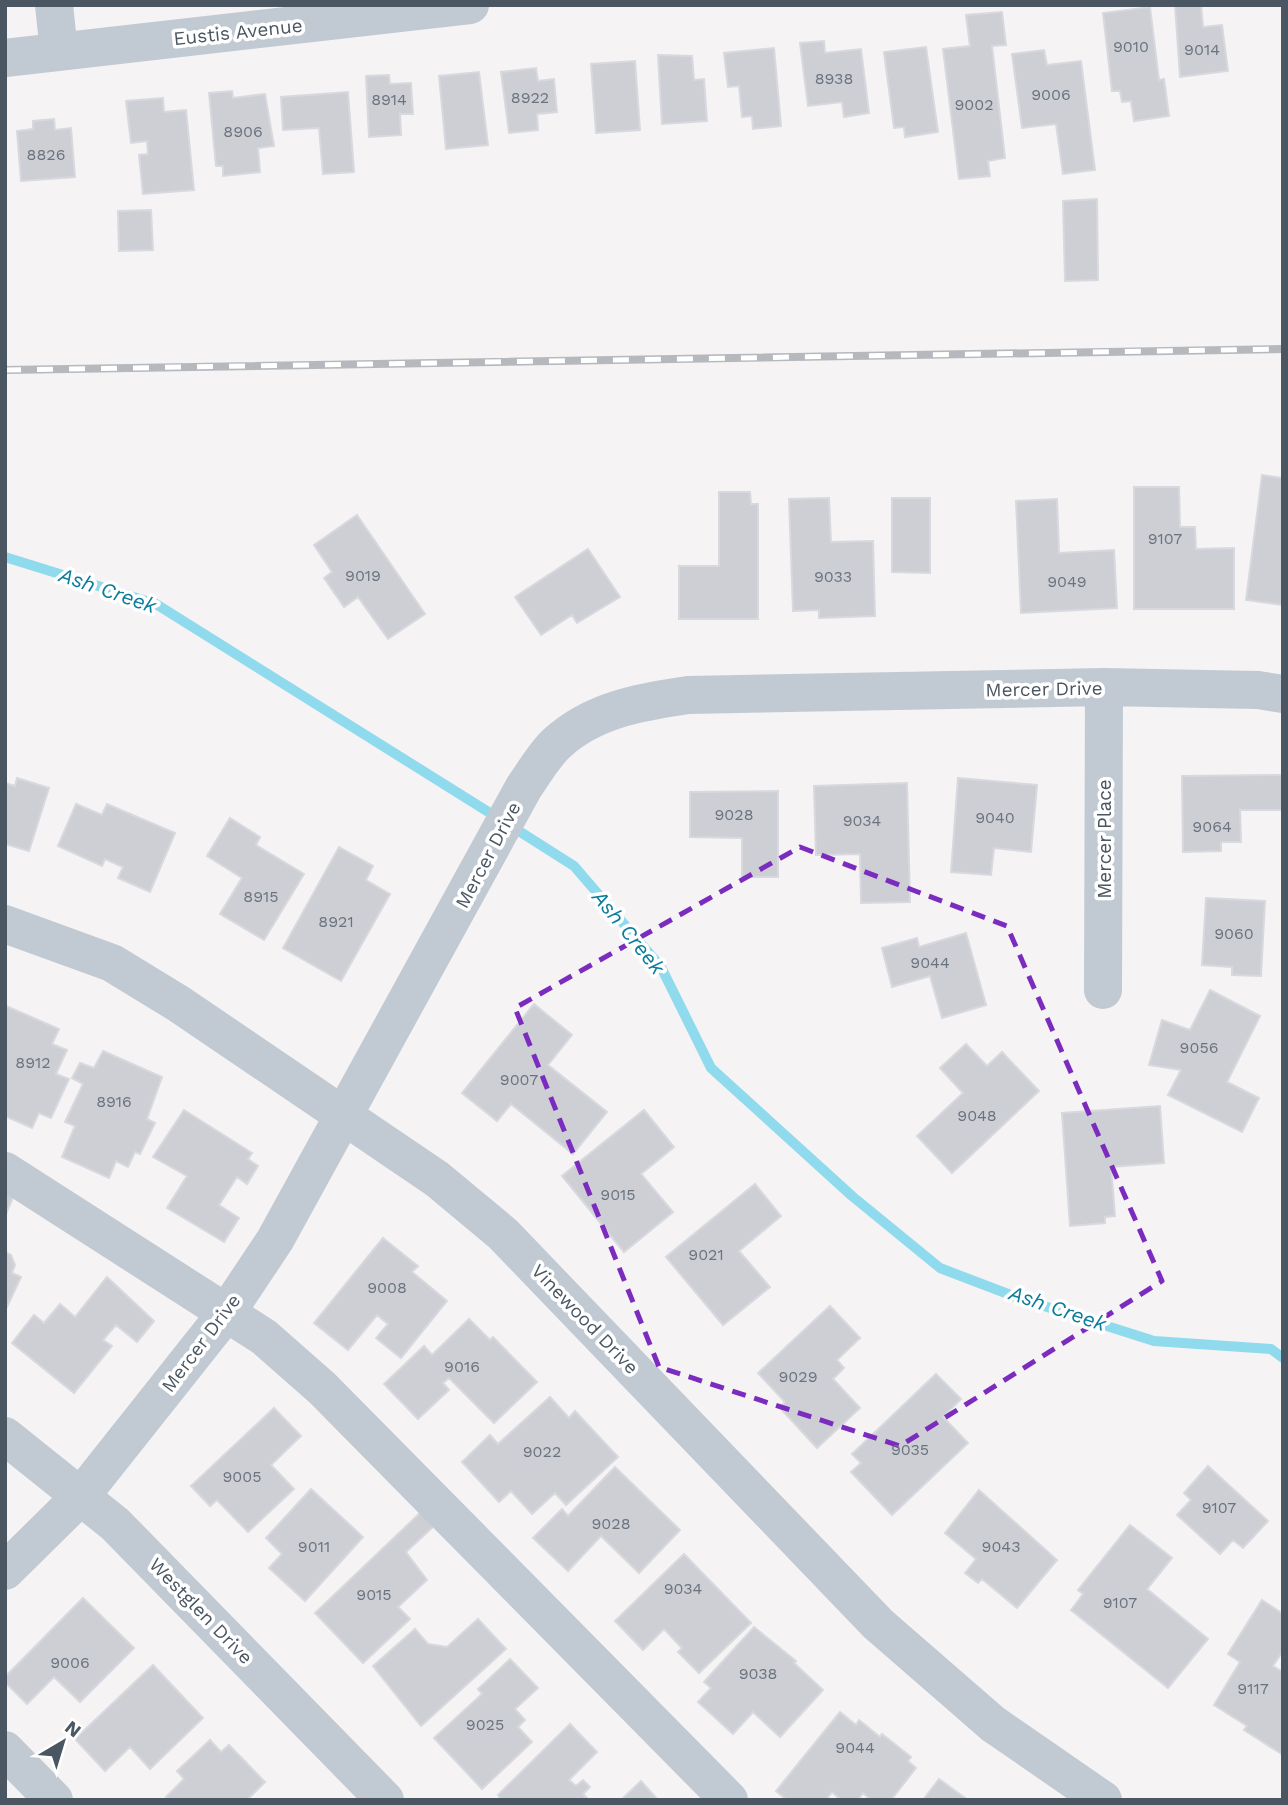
<svg xmlns="http://www.w3.org/2000/svg" width="1288" height="1805" font-family="'Work Sans',sans-serif">
<style>
.lines{fill:none;stroke-linecap:round;stroke-linejoin:round}
.stream{stroke:#90daee;stroke-width:10}
.building{fill:#cdcfd5;stroke:#d7d9de;stroke-width:2}
.minor{stroke:#c1cad2;stroke-width:38}
.rail-casing{stroke:#b5b8bd;stroke-width:8}
.rail{stroke:#fff;stroke-width:5;stroke-dasharray:16;stroke-linecap:butt}
.marked{fill:none;stroke:#7b2cbf;stroke-width:5;stroke-dasharray:14 9;stroke-linejoin:round}
.labels{text-anchor:middle;dominant-baseline:central;stroke-width:7;stroke-linejoin:round;paint-order:stroke}
.number-label{font-size:16px;fill:#6b747e}
.street-label{font-size:19px;fill:#4a5661;stroke:#fff}
.water-label{font-size:21px;font-style:italic;fill:#0c7c9b;stroke:#fff}
</style>
<rect width="100%" height="100%" fill="#f5f3f3"/>
<g class="lines">
<path class="stream" d="M5 557 156 604 498 818
M511 826 574 866 661 967 711 1068 852 1196 940 1268 1016 1297 1154 1341 1271 1349 1283 1358"/>
</g>
<path class="building" d="M1175 5H1201L1203 27 1222 25 1228 71 1180 77Z
M1150 7 1159 80 1164 79 1169 116 1134 121 1131 101 1122 102 1120 91H1112L1103 13Z
M1002 12 1006 45 992 46 1005 158 988 161 990 176 959 179 943 49 970 46 966 15Z
M824 41 825 53 861 49 869 113 844 117 842 102 808 106 800 43Z
M926 47 938 132 905 137 904 127 894 128 884 52Z
M774 48 781 126 753 129 752 116 742 117 739 86 728 87 724 53Z
M1044 50 1047 65 1081 61 1095 170 1063 174 1056 124 1022 128 1012 54Z
M658 55 692 56 694 80 704 79 707 121 662 124Z
M635 61 640 130 596 133 591 64Z
M536 68 538 81 554 79 557 112 537 114 538 130 509 133 501 72Z
M479 72 488 145 446 149 439 76Z
M389 75 390 84 411 83 413 114H400L401 135 369 137 366 76Z
M232 91 233 98 265 94 274 146 258 148 260 172 223 176V166H216L209 93Z
M348 92 354 172 323 174 319 128 283 130 281 97Z
M163 98 164 112 186 110 194 190 143 194 139 155 148 154 147 141 131 143 126 101Z
M54 119 55 130 71 128 75 177 21 181 17 131 33 129V121Z
M1097 199 1098 280 1065 281 1063 201Z
M151 210 153 250 119 251 118 211Z
M1262 475 1283 478V605L1246 600Z
M1134 487H1179L1180 527H1195L1196 549 1234 548V609H1134Z
M719 492H750L751 504H758V619H679V566H719Z
M829 498 831 542 873 541 875 616 819 618V610L793 611 789 499Z
M892 498H930V573L892 572Z
M1057 499 1059 553 1114 550 1117 608 1021 613 1016 501Z
M357 515 425 614 388 639 358 597 344 607 324 578 332 572 314 545Z
M588 549 620 597 577 623 572 615 541 635 515 597Z
M1282 775V810H1240L1241 842H1221V851L1183 852 1182 776Z
M17 778 49 788 29 851 5 844V783L15 786Z
M958 778 1037 785 1031 852 994 848 991 875 951 872Z
M907 783 910 902 861 903 860 854 816 855 814 786Z
M778 791V877H742V838L690 837V792Z
M76 804 102 815 107 804 175 833 150 892 118 878 123 867 105 859 102 866 58 846Z
M230 818 260 837 256 845 304 874 264 940 220 914 242 878 207 856Z
M339 847 373 866 366 880 390 894 341 981 283 948Z
M1206 898 1265 901 1261 976 1232 975V967L1202 965Z
M966 933 986 1005 942 1018 930 976 892 987 882 948 917 938 919 947Z
M1210 990 1260 1016 1227 1082 1259 1098 1242 1132 1168 1095 1181 1070 1149 1065 1162 1020 1190 1030Z
M534 1004 572 1035 548 1065 607 1112 573 1154 511 1104 497 1121 462 1093Z
M6 1006 59 1029 52 1044 67 1050 56 1074 69 1079 51 1118 39 1113 32 1128 5 1116Z
M966 1044 987 1066 1002 1052 1039 1091 952 1173 917 1136 963 1093 940 1068Z
M103 1051 162 1077 147 1119 155 1123 140 1154 135 1152 128 1167 116 1161 109 1178 62 1157 75 1126 65 1122 83 1084 72 1078 80 1063 94 1068Z
M1160 1106 1164 1163 1111 1167 1115 1216 1105 1217V1223L1070 1226 1062 1113Z
M184 1110 252 1153 248 1159 258 1166 247 1184 237 1177 219 1205 239 1218 224 1242 167 1208 187 1176 153 1157Z
M644 1110 674 1147 641 1174 673 1212 624 1252 562 1176Z
M755 1184 781 1216 739 1251 770 1287 723 1325 666 1257Z
M5 1188 15 1193 5 1216Z
M383 1238 418 1266 412 1272 447 1301 401 1358 376 1338 388 1324 377 1315 348 1350 314 1323Z
M5 1252 11 1255 15 1265 12 1273 21 1277 5 1311Z
M107 1277 154 1321 137 1342 116 1325 103 1340 112 1346 74 1393 12 1343 34 1315 44 1323 60 1304 75 1317Z
M830 1306 860 1338 837 1360 844 1368 833 1379 860 1408 817 1448 780 1408 785 1402 758 1373Z
M469 1319 490 1340 493 1337 537 1382 494 1423 449 1378 443 1383 449 1390 418 1419 384 1384 424 1346 432 1355Z
M936 1374 961 1399 943 1417 968 1443 892 1515 851 1472 861 1463 852 1454Z
M550 1397 569 1418 575 1411 618 1457 566 1505 555 1493 532 1514 511 1491 499 1502 462 1462 490 1435 498 1444Z
M274 1408 301 1436 271 1465 294 1489 248 1532 217 1500 210 1506 191 1486Z
M1208 1466 1268 1521 1243 1548 1233 1540 1220 1554 1177 1515 1191 1500 1184 1493Z
M615 1467 680 1530 639 1573 601 1536 568 1571 533 1538 562 1509 568 1516Z
M311 1489 363 1537 305 1601 269 1568 282 1554 266 1538Z
M979 1490 1057 1560 1017 1608 982 1579 978 1583 965 1573 976 1559 945 1533Z
M421 1512 434 1526 406 1552 427 1580 398 1607 410 1619 363 1663 315 1613Z
M1130 1525 1172 1558 1147 1589 1208 1639 1168 1688 1071 1610 1083 1594 1078 1590Z
M684 1554 751 1623 699 1673 678 1652 682 1648 664 1629 643 1650 615 1621Z
M83 1598 134 1648 80 1702 54 1677 27 1704 5 1682V1677Z
M1262 1600 1283 1614V1651L1273 1666 1283 1672V1755L1244 1730 1247 1726 1214 1705 1240 1662 1228 1654Z
M478 1619 506 1649 421 1726 373 1666 415 1629 428 1644 447 1647Z
M754 1627 796 1661 794 1663 823 1690 780 1737 753 1712 733 1734 698 1702 711 1688 704 1682Z
M510 1659 538 1688 515 1709 525 1720 518 1727 532 1742 482 1789 434 1738 482 1694 478 1689Z
M153 1665 203 1718 150 1769 130 1747 105 1771 75 1739Z
M840 1712 856 1725 859 1720 880 1737 882 1734 911 1757 908 1761 916 1768 891 1800H871L863 1793 858 1800H841L832 1792 826 1800H787L776 1791Z
M570 1724 597 1752 569 1780 576 1786 583 1780 590 1787 583 1794 589 1800H501L498 1795Z
M210 1740 221 1752 229 1745 265 1782 247 1800H169L166 1797 184 1779 177 1771Z
M939 1779 968 1800H923Z
M641 1781 658 1800H621Z"/>
<g class="lines">
<path class="minor" d="M54 5 59 52
M5 58 470 5
M5 924 112 963 179 1004 437 1179 503 1234 878 1624 993 1724 1103 1800
M1103 990 1104 687
M5 1171 264 1337 322 1388 729 1800
M5 1436 115 1524 385 1800
M5 1571 81 1496 227 1312 275 1240 524 787C534 773 544 755 557 743 593 710 640 702 688 695L1104 687 1258 690 1283 694
M5 1750 54 1800"/>
<defs>
<path id="rail" d="M5 370 1283 349"/>
</defs>
<use href="#rail" class="rail-casing"/>
<use href="#rail" class="rail"/>
</g>
<path class="marked" d="M800 847 1007 926 1162 1281 900 1446 659 1367 515 1008Z"/>
<g class="labels">
<g class="number-label">
<text x="1131" y="46">9010</text>
<text x="1202" y="49">9014</text>
<text x="834" y="78">8938</text>
<text x="1051" y="94">9006</text>
<text x="530" y="97">8922</text>
<text x="389" y="99">8914</text>
<text x="974" y="104">9002</text>
<text x="243" y="131">8906</text>
<text x="46" y="154">8826</text>
<text x="1165" y="538">9107</text>
<text x="363" y="575">9019</text>
<text x="833" y="576">9033</text>
<text x="1067" y="581">9049</text>
<text x="734" y="814">9028</text>
<text x="995" y="817">9040</text>
<text x="862" y="820">9034</text>
<text x="1212" y="826">9064</text>
<text x="261" y="896">8915</text>
<text x="336" y="921">8921</text>
<text x="1234" y="933">9060</text>
<text x="930" y="962">9044</text>
<text x="1199" y="1047">9056</text>
<text x="33" y="1062">8912</text>
<text x="519" y="1079">9007</text>
<text x="114" y="1101">8916</text>
<text x="977" y="1115">9048</text>
<text x="618" y="1194">9015</text>
<text x="706" y="1254">9021</text>
<text x="387" y="1287">9008</text>
<text x="462" y="1366">9016</text>
<text x="798" y="1376">9029</text>
<text x="910" y="1449">9035</text>
<text x="542" y="1451">9022</text>
<text x="242" y="1476">9005</text>
<text x="1219" y="1507">9107</text>
<text x="611" y="1523">9028</text>
<text x="314" y="1546">9011</text>
<text x="1001" y="1546">9043</text>
<text x="683" y="1588">9034</text>
<text x="374" y="1594">9015</text>
<text x="1120" y="1602">9107</text>
<text x="70" y="1662">9006</text>
<text x="758" y="1673">9038</text>
<text x="1253" y="1688">9117</text>
<text x="485" y="1724">9025</text>
<text x="855" y="1747">9044</text>
</g>
<g class="street-label">
<text transform="translate(238 32) rotate(-6)">Eustis Avenue</text>
<text transform="translate(1044 689) rotate(-1)">Mercer Drive</text>
<text transform="translate(1104 839) rotate(-90)">Mercer Place</text>
<text transform="translate(488 855) rotate(-62)">Mercer Drive</text>
<text transform="translate(585 1319) rotate(46)">Vinewood Drive</text>
<text transform="translate(201 1343) rotate(-53)">Mercer Drive</text>
<text transform="translate(201 1611) rotate(46)">Westglen Drive</text>
</g>
<g class="water-label">
<text transform="translate(108 590) rotate(19)">Ash Creek</text>
<text transform="translate(629 932) rotate(51)">Ash Creek</text>
<text transform="translate(1058 1308) rotate(19)">Ash Creek</text>
</g>
</g>
<rect width="1288" height="1805" fill="none" stroke="#4a5661" stroke-width="14"/>
<g transform="translate(63 1742) rotate(38)" stroke="#ffffff" stroke-width="5" paint-order="stroke">
<path d="M0-5L12 26L0 18L-12 26Z" fill="#4a5661"/>
<text y="-10" font-size="19" font-weight="bold" text-anchor="middle" fill="#4a5661">N</text>
</g>
</svg>
